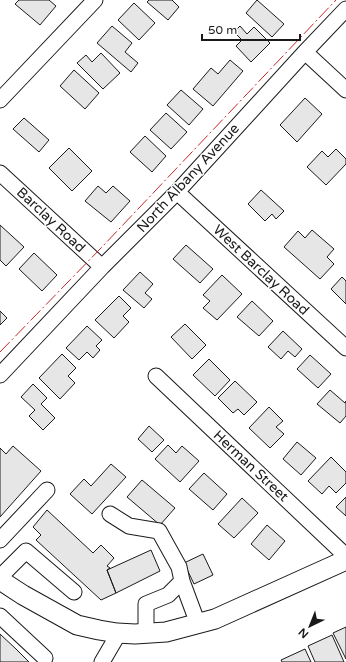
<svg xmlns="http://www.w3.org/2000/svg" width="346" height="662" font-family="'Varela Round',sans-serif">
<style>
.building{fill:#e6e6e6;stroke:#1a1a1a}
.lines{fill:none;stroke-linecap:round;stroke-linejoin:round}
.minor-casing{stroke:#1a1a1a;stroke-width:17}
.major-casing{stroke:#1a1a1a;stroke-width:21}
.minor{stroke:#fff;stroke-width:15}
.major{stroke:#fff;stroke-width:19}
.power{stroke:#c62828;stroke-width:1;stroke-dasharray:14 3 2 3;stroke-linecap:butt}
.labels{text-anchor:middle;dominant-baseline:central;stroke-width:3;stroke-linejoin:round;paint-order:stroke}
.street-label{font-size:14px;fill:#1a1a1a;stroke:#fff}
</style>
<rect width="100%" height="100%" fill="#fff"/>
<path class="building" d="M19 0H49L56 6 40 25 15 4Z
M149 0H172L179 7 168 20 147 2Z
M257 0 284 24 272 37 246 13Z
M134 3 155 23 139 40 118 20Z
M112 26 132 43 125 52 138 63 131 72 97 43Z
M240 26 247 34 254 27 270 43 251 62 236 46 242 40 234 32Z
M101 53 120 73 103 89 77 63 86 55 92 62Z
M230 60 243 71 213 106 193 89 211 68 218 74Z
M74 70 99 93 85 109 60 86Z
M181 90 203 109 189 125 167 105Z
M305 98 322 114 297 142 280 125Z
M166 113 187 132 171 149 150 130Z
M24 118 49 140 39 152 13 129Z
M145 136 166 156 152 172 130 152Z
M69 148 92 171 72 191 49 168Z
M336 149 346 159V164L326 185 307 167 322 151 328 157Z
M98 186 106 193 113 186 130 201 111 222 85 201Z
M261 190 284 211 276 219 272 214 265 221 248 204Z
M0 225 24 247 6 266 0 260Z
M312 230 334 249 327 257 334 264 320 279 284 247 298 231 305 238Z
M186 245 213 269 200 283 173 259Z
M34 253 57 275 42 291 19 269Z
M140 272 153 284 145 293 152 299 144 308 123 290Z
M222 275 242 294 217 320 203 308 210 301 203 295Z
M342 277 346 281V304L331 289Z
M119 296 131 308 123 316 129 322 114 338 95 320Z
M252 301 273 321 259 336 237 317Z
M0 311 7 318 0 325Z
M185 324 206 345 192 359 171 337Z
M87 326 102 340 96 346 100 350 93 358 87 352 79 360 66 348Z
M283 331 302 349 295 357 288 351 281 359 268 347Z
M62 354 76 368 68 376 75 383 60 399 39 378Z
M310 355 331 374 318 388 297 369Z
M209 359 230 380 215 396 193 375Z
M235 381 257 402 244 415 238 409 233 413 218 398Z
M33 384 47 398 41 404 55 418 43 430 29 416 35 410 21 397Z
M330 390 345 403 346 401V416L340 423 317 404Z
M269 407 283 421 276 427 284 434 270 448 249 428Z
M149 426 164 440 152 452 138 439Z
M297 442 316 458 301 475 283 459Z
M168 445 176 453 182 446 199 461 180 482 155 459Z
M13 446 41 471 0 517V448L6 454Z
M331 457 346 472V483L336 493 329 486 322 494 308 481Z
M111 464 126 477 92 514 70 494 84 479 91 486Z
M204 473 227 494 213 510 189 489Z
M142 480 175 508 160 525 127 497Z
M346 497V516L336 507Z
M242 498 258 513 234 538 218 524Z
M47 510 93 553 101 545 114 558 107 566 110 568 107 570 116 593 101 600 36 540 41 535 33 527Z
M267 525 285 541 269 560 251 544Z
M151 550 160 571 116 593 107 570Z
M203 554 213 575 194 584 184 563Z
M346 627V659L333 633Z
M0 634 16 649 29 662H0Z
M332 635 344 662H315L308 646Z
M305 649 311 662H282L281 660Z"/>
<g class="lines">
<defs>
<path id="minor" d="M305 52 346 90
M0 100 95 0
M0 173 102 267
M177 192 346 348
M0 375 102 267 177 192 305 52 346 9
M156 376 346 556
M110 514 129 526 159 531 179 567 182 581 168 595 146 604V633
M0 540 47 490
M0 577 26 551 74 592
M182 581 198 624
M0 616 45 658
M102 662 119 633"/>
<path id="major" d="M0 580 23 595 77 625 99 630 117 633 135 634 166 632 215 619 346 560"/>
</defs>
<use href="#minor" class="minor-casing"/>
<use href="#major" class="major-casing"/>
<use href="#minor" class="minor"/>
<use href="#major" class="major"/>
<path class="power" d="M0 352 102 247 336 0"/>
</g>
<g class="labels">
<g class="street-label">
<text transform="translate(188 178) rotate(-47)">North Albany Avenue</text>
<text transform="translate(51 220) rotate(43)">Barclay Road</text>
<text transform="translate(261 270) rotate(43)">West Barclay Road</text>
<text transform="translate(251 466) rotate(43)">Herman Street</text>
</g>
</g>
<g transform="translate(310 626) rotate(223)" stroke="#ffffff" stroke-width="3" paint-order="stroke">
<path d="M0-3L7 15L0 10L-7 15Z" fill="#1a1a1a"/>
<text y="-6" font-size="11" font-weight="bold" text-anchor="middle" fill="#1a1a1a">N</text>
</g>
<path d="M202 34v6h98v-6" fill="none" stroke="#1a1a1a" stroke-width="2"/>
<text x="208" y="34" font-size="12" fill="#1a1a1a" stroke="#ffffff" stroke-width="3" paint-order="stroke">50 m</text>
</svg>
